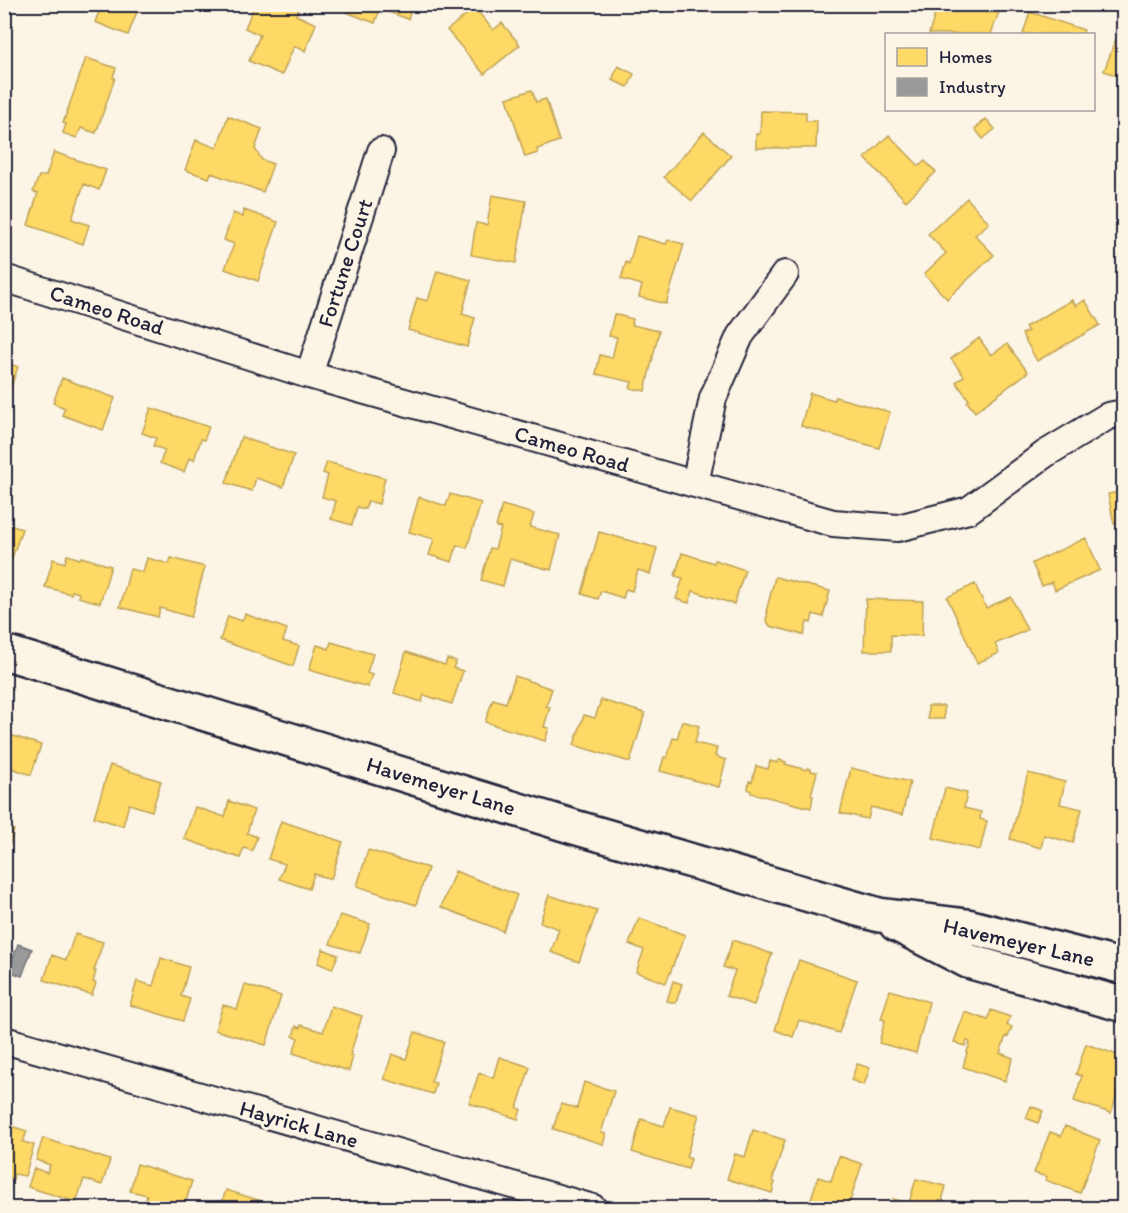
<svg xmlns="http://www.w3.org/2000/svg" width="1128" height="1213" font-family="Itim,sans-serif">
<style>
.homes{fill:#ffd966;stroke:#bda259;stroke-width:1.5}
.industry{fill:#999;stroke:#75757d;stroke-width:1.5}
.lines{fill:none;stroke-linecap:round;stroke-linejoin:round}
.minor-casing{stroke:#22223b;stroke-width:30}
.tertiary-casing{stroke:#22223b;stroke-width:38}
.minor{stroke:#fcf5e5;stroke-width:26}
.tertiary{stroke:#fcf5e5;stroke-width:33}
.labels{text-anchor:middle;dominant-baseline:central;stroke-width:6;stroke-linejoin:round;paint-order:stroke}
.street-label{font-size:22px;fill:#22223b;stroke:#fcf5e5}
</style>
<rect width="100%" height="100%" fill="#fcf5e5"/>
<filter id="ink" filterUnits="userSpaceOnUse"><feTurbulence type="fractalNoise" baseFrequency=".0167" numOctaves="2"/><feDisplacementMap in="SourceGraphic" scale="12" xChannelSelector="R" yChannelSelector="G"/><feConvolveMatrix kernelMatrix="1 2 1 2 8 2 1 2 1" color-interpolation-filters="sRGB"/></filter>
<g filter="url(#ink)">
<path class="homes" d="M102 4H140L128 35 95 22Z
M255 4H301L296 15 316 24 305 51 294 46 282 75 249 61 260 35 245 28Z
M348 4H413L408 19 380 9 375 23 346 12Z
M938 4H986L1000 9 991 34H929Z
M475 8 493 30 502 23 520 45 484 74 447 30Z
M1030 12 1084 30 1083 34H1023Z
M1116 39 1124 41V78L1104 71Z
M86 58 116 68 113 77 115 78 96 133 81 128 77 138 63 133 66 124 63 123Z
M618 66 634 74 628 87 612 80Z
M532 90 536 102 546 99 559 141 537 149 538 153 525 157 507 98Z
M761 111 806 112V121H817L816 148H756V134H760Z
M228 116 262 129 255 149 262 160 273 164 263 192 211 173 209 178 185 170 196 140 217 148Z
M986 119 995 129 983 139 975 129Z
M704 132 731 156 692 201 664 177Z
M889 135 919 166 925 161 936 172 906 201 865 158Z
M54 152 106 170 99 190 84 184 72 219 89 225 83 244 28 225 38 193 33 192 39 176H46Z
M492 195 526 201 516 263 471 255 476 223 487 225Z
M967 198 989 223 975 235 994 255 947 299 924 274 946 253 928 234Z
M244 210 278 222 258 281 225 269 234 244 224 240 233 213 243 217Z
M637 236 666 244 668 240 684 244 666 304 639 297 642 285 621 279 626 262 629 264Z
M437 271 471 280 462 314 475 318 467 347 408 330 417 298 428 301Z
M1072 300 1076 306 1085 300 1100 325 1037 361 1022 334 1028 331 1025 327Z
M614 314 633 319 632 325 659 331 645 391 630 388 632 382 596 374 600 355 612 358 617 337 609 336Z
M979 338 991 355 1007 344 1028 372 975 412 967 402 969 400 956 382 964 376 951 359Z
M4 362 18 367 4 406Z
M62 378 115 398 103 430 62 415 65 408 53 403Z
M810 393 834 400 835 397 890 412 879 448 801 426Z
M151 408 209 427 204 440 201 439 194 460 189 458 184 472 160 463 165 450 153 446 156 438 142 433Z
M241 437 294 455 283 487 256 478 252 491 226 483Z
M327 462 385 478 379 504 368 501 365 509 357 507 352 525 331 519 336 501 322 497 328 475 323 473Z
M1124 491V523L1114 524 1108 494Z
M450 494 481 503 467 548 457 545 452 562 429 555 434 539 409 532 419 497 446 506Z
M502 505 534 514 530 527 560 535 551 570 510 559 503 586 481 580 490 548 495 549 501 528 496 527Z
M4 523 22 529 11 561 4 559Z
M599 532 657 548 650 574 638 570 632 591 626 589 623 598 601 591 598 599 582 594Z
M1086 538 1100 570 1055 590 1052 582 1042 586 1032 563Z
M682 553 714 563 715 560 745 570 734 604 693 591 689 603 676 599 683 578 675 576Z
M67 555 80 559 81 557 111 566 100 603 78 597 79 593 72 591 71 594 45 587 53 559 65 563Z
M147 558 169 564 171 558 205 567 191 617 160 608 158 617 120 607 130 569 143 572Z
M775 577 830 591 823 617 813 614 811 623 807 622 804 635 770 626 766 620 768 612H766Z
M975 584 986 608 1011 597 1027 630 995 644 999 653 977 663 947 597Z
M866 599 923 601 922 636 891 635V651H864Z
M245 614 287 629 283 641 299 646 293 666 220 640 228 616 242 621Z
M331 642 373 654 367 673 372 675 368 687 309 670 317 645 329 649Z
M406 652 445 665 447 659 456 661 453 668 463 671 452 704 424 695 422 702 394 693Z
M515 676 552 689 546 706 550 707 544 727 549 728 545 741 485 722 493 699 506 703Z
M601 700 645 713 630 762 574 745 584 715 595 718Z
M928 706H944V719H928Z
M682 721 699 726 695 743 717 748 715 756 726 760 719 787 660 771 664 757 667 758 673 738 677 739Z
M4 733 41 745 31 775 6 766 4 769Z
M779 760 786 762 785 764 807 770V768L811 769V771L817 772 811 795 813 796 811 808 751 793V791L748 789 749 781 752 782 756 766 768 769 770 761 778 763Z
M110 765 161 781 152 811 129 804 123 826 94 817Z
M851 768 910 782 902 815 871 807 868 819 840 813Z
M1028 773 1065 782 1060 804 1082 809 1073 843 1044 835 1041 848 1010 839Z
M945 788 967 793 964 808 981 812 980 819 987 821 980 850 933 838Z
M229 801 254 810 247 833 257 837 252 851 244 848 240 858 184 839 195 807 225 817Z
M281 821 343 842 331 879 314 874 309 889 279 879 285 864 268 859Z
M4 827 14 830 5 859 4 858Z
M368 850 428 868 416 905 357 886Z
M455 871 517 895 503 931 441 907Z
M549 895 597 911 579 962 551 952 559 929 540 922Z
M340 915 370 924 360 953 330 944Z
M639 918 685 935 666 983 636 972 644 950 629 944Z
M75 934 103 942 94 971H96L93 982 96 983 92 995 44 980 52 955 66 960Z
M733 940 772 954 754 1005 726 996 735 971 723 967Z
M323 949 338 955 332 969 318 963Z
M161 958 189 967 181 996 190 999 183 1021 130 1005 137 981 153 986Z
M799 960 857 980 839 1033 799 1020 793 1037 775 1030Z
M673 981 682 984 676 1003 667 1001Z
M245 985 281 996 266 1045 215 1030 223 1005 237 1009Z
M890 990 929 1002 916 1053 879 1043 885 1020 881 1019Z
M331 1006 362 1016 350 1055 353 1056 349 1071 293 1053 298 1038 293 1036 296 1026 300 1028 301 1025 323 1032Z
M991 1010 1010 1017 1007 1025 1012 1027 1008 1037 1006 1036 1000 1053 1013 1058 1005 1081 963 1067 970 1042 967 1041 965 1046 954 1042 965 1012 988 1020Z
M415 1032 444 1042 431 1082 436 1083 433 1094 384 1079 392 1054 406 1059Z
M1086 1044 1124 1057V1074L1111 1113 1074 1101 1082 1076 1076 1074Z
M499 1057 530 1067 517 1108 521 1109 518 1119 469 1103 479 1073 493 1078Z
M857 1064 870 1068 864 1085 851 1080Z
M584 1082 614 1091 601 1133 606 1134 603 1144 553 1129 561 1104 577 1108Z
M1031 1106 1043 1111 1038 1123 1026 1118Z
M670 1107 699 1115 686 1157 691 1159 688 1169 632 1152 641 1119 664 1126Z
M4 1124 27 1131 23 1142 34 1145 25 1176 14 1174 13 1179 4 1176Z
M1065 1126 1100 1140 1080 1193 1045 1180 1047 1177 1034 1173 1050 1132 1061 1136Z
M753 1130 785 1140 772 1181 775 1182 772 1193 727 1179 735 1154 745 1157Z
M43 1138 110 1160 102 1185 84 1179 76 1202 28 1187 34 1168 47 1173 50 1165 36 1160Z
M839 1156 862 1164 849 1204 851 1205 850 1208H830L810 1202 818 1177 831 1181Z
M137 1164 192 1181 184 1208H143L147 1195 130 1191Z
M916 1179 946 1186 940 1208H890L893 1199 909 1203Z
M226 1190 281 1207 280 1208H220Z"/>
<path class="industry" d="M18 944 32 949 22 976 8 971Z"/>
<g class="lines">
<defs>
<path id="minor" d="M4 278 309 375 833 523 898 528 969 510 1045 454 1108 416 1124 413
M309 375 381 151
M695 484 713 398 740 336 785 274
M4 1040 593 1208"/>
<path id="tertiary" d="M4 652 574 827 879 915 967 926 1124 967
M896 924 968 961 1124 1005"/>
</defs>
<use href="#minor" class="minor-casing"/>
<use href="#tertiary" class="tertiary-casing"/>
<use href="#minor" class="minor"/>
<use href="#tertiary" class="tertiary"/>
</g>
</g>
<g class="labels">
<g class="street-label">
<text transform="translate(345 263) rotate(-72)">Fortune Court</text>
<text transform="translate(107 310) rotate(18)">Cameo Road</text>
<text transform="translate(572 449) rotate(16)">Cameo Road</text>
<text transform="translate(441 786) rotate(17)">Havemeyer Lane</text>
<text transform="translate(1019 942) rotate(13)">Havemeyer Lane</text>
<text transform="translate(299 1124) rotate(16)">Hayrick Lane</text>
</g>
</g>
<rect width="1128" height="1213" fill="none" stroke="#fcf5e5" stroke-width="24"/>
<rect x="12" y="12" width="1104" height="1189" fill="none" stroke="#22223b" stroke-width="2" filter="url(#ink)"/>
<rect x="885" y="33" width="210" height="78" fill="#fcf5e5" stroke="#a5a1a1" stroke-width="1.5"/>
<rect x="897" y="48" width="30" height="18" fill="#ffd966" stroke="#a5a1a1" stroke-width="1.5"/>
<text x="939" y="63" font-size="18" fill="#22223b">Homes</text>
<rect x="897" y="78" width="30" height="18" fill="#999999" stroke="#a5a1a1" stroke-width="1.5"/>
<text x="939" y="93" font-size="18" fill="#22223b">Industry</text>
</svg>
